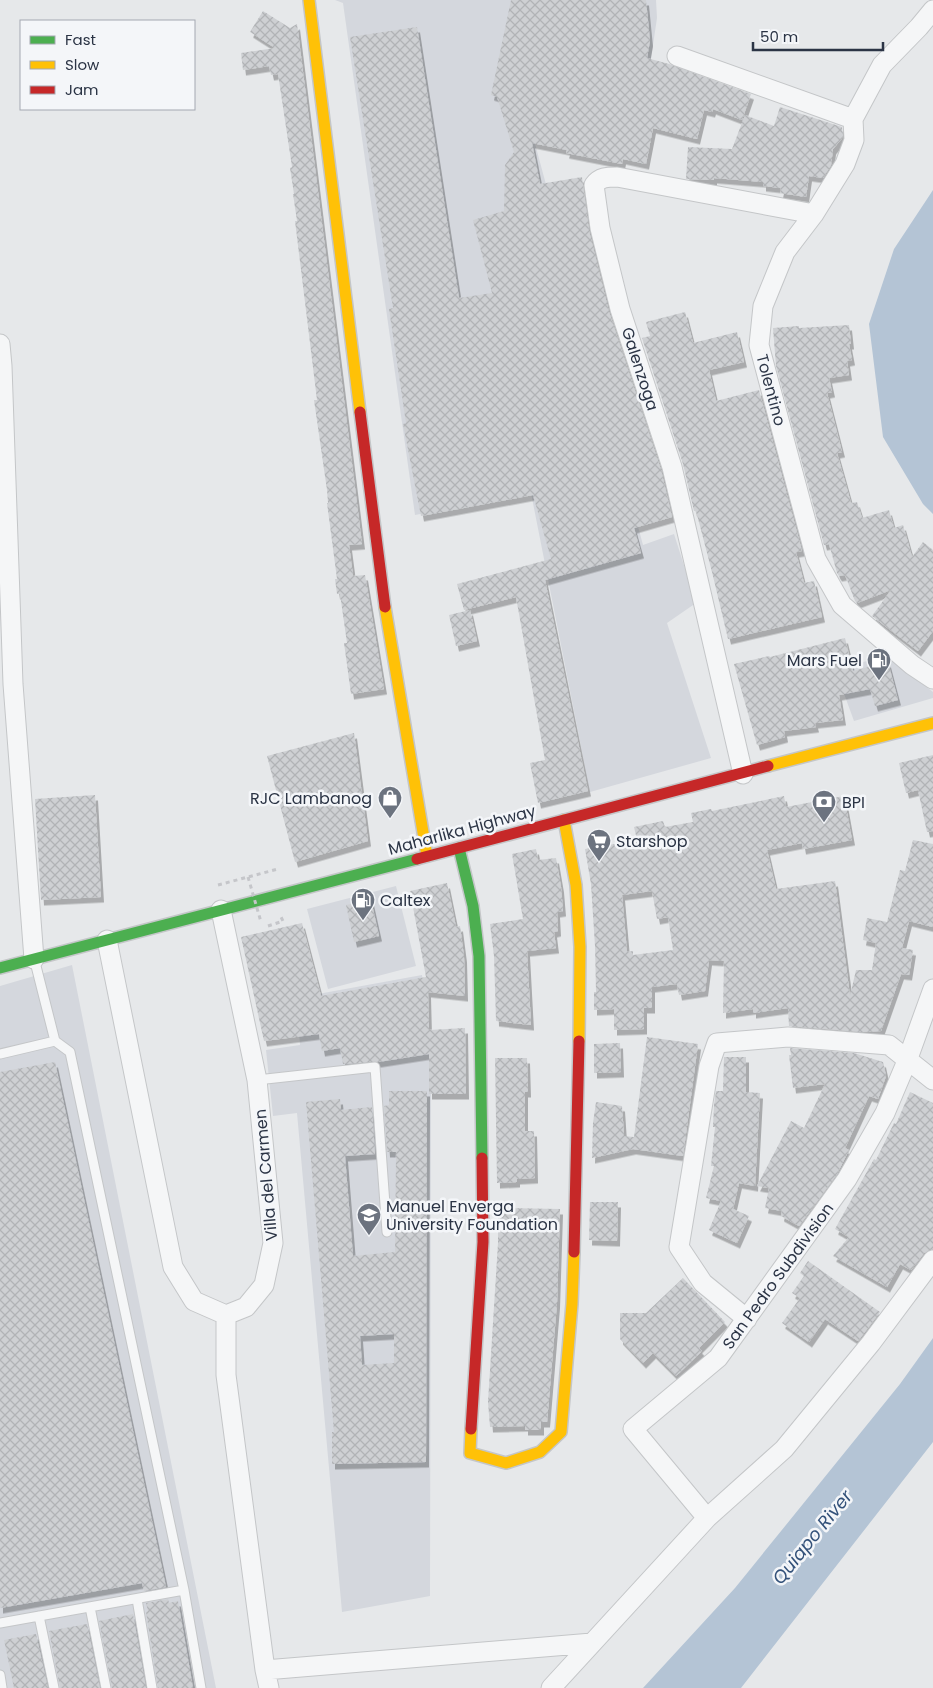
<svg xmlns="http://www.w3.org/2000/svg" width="933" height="1688" font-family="Poppins,sans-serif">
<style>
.built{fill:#d4d7dd}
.water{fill:#b4c4d5}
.building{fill:url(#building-cross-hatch);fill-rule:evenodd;filter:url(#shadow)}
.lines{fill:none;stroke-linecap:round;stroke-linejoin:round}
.lane-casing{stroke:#c4c6c8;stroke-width:11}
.street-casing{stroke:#c4c6c8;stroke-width:21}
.fast-casing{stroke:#c4c6c8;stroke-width:14}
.slow-casing{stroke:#c4c6c8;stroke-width:14}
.jam-casing{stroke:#c4c6c8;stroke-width:14}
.path{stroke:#c5c6ca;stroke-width:3;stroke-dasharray:4 4;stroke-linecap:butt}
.lane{stroke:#f5f6f7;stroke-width:9}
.street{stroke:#f5f6f7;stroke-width:19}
.fast{stroke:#4caf50;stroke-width:11}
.slow{stroke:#ffc107;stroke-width:11}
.jam{stroke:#c62828;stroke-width:11}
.path-bridge{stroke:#c5c6ca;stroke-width:3;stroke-dasharray:4 4;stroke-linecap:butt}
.labels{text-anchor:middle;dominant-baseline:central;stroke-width:5;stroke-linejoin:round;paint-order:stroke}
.street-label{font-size:16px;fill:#2b3445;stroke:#f4f6f9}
.poi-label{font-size:16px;fill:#2b3445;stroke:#f4f6f9;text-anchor:start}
.water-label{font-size:18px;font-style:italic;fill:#34527a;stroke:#f4f6f9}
</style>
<defs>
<pattern id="building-cross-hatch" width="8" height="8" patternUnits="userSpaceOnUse" patternTransform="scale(1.25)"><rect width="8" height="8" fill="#ced0d3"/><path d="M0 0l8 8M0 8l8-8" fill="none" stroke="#b1b3b6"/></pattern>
<filter id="shadow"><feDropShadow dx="3" dy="5.5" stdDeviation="0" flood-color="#0004"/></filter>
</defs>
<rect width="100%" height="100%" fill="#e6e8ea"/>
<path class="built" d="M335 0H656L657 18 642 119 523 99 643 545 674 534 696 603 667 623 711 758 590 792 531 493 415 515 343 3Z
M887 656 933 692V698L854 721 835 669Z
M396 886 416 966 328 989 307 909Z
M72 965 216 1688H0V986Z
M422 975 431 1064 430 1596 342 1612 297 1113 273 1116 266 1050 300 1045 296 998Z"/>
<path class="water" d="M933 190V514L923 504 883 437 869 324 894 249Z
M933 1338V1442L741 1688H643L735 1588 900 1384Z"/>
<path class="building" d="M511 0H646L650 41 647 58 669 64 751 94 742 120 713 109 712 112 704 110 697 139 653 128 646 164 623 159 622 164 566 153 567 150 532 143 540 184 582 177 589 231 609 312 661 470 672 517 634 528 641 553 545 580 588 791 538 803 530 763 545 760 516 597 464 610 457 584 551 559 533 495 421 516 403 424 406 423 389 309 393 308 350 37 417 27 459 298 492 293 473 220 504 211 505 165 514 152 497 97 491 95Z
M263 11 290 28 297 24 362 544 349 545 353 576 365 575 384 689 351 694 344 643H347L340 594H337L335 579H337L327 503H328L327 490 314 400H317L295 221H297L293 194H294L290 168 292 167 278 74 271 75 269 66 243 70 241 53 275 48 250 32Z
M780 107 842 127 843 137 833 149 831 165 823 178 809 176 806 197 780 193 781 188 763 186V182L714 178V180L686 179 688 147 732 149 745 115 774 126Z
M685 312 693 343 737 332 744 362 709 370 716 401 759 390 802 551 796 552 804 583 814 581 822 617 728 639 712 572 696 511H694L683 464 642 338 650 336 646 322Z
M849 325 851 344H849L852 360 847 361 849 375 829 378 832 392 827 393 842 452 837 453 851 503 857 502 862 518 889 510 894 528 903 525 912 557 923 542 933 550V631L918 651 872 616 891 590 857 603 855 601 845 575 839 576 837 573 829 544 824 545 776 366 773 328 799 326V328Z
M470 610 477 641 456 646 449 615Z
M845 638 853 671 888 662 898 700 875 706 870 689 839 695 843 720 815 723 816 727 784 731 785 737 757 745 734 664 769 656 770 657Z
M354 733 368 841 295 862 267 756Z
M933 755V831L927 832 918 790 906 793 899 763Z
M95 795 101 897 41 900 35 799Z
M784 796 786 807 844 796 852 840 803 849 802 843 767 850 776 889 835 881 850 996 856 970H872L876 943 863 940 867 918 887 922 900 870 905 871 913 840 933 844V927L909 921 902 948 913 950 909 975 901 974 881 1031 862 1032 789 1026 788 1008 753 1013V1009L723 1013 724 961 709 960 705 991 679 995 677 984 652 987V1008H644V1029L614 1030V1009L594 1010V992H596L595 946 591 884 585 849 637 840 634 827 663 821 665 827 693 822 691 813 711 809 712 811ZM652 891 657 919 668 917 673 950 633 955V951L627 952 622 895Z
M536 849 538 860 556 858 561 887 563 911 557 912 558 931 554 932 556 948 527 951 531 1025 496 1021 494 956 490 924 523 919 512 854Z
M447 883 456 927 460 926 464 957 465 996 428 992 429 1030 465 1028 466 1094H429V1054L378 1062 343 1064 340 1048 322 1051 319 1034 264 1041 241 937 302 923 321 996 426 977 410 891Z
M371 900 379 936 354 942 346 905Z
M647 1037 698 1044 683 1156 633 1149 592 1158 593 1123 596 1102 622 1106 624 1136 634 1137Z
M620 1043 621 1072 594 1073V1044Z
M790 1048 854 1053 883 1062 886 1076 878 1099 869 1096 845 1148 849 1150 837 1174 799 1226 781 1216 782 1211 765 1208 769 1188 757 1186 791 1121 804 1128 825 1084 793 1088 789 1055H791Z
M724 1057H746V1092L760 1093 755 1186 739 1183 733 1209 749 1216 737 1243 709 1230 721 1201 706 1198 714 1166H711L715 1127H713L714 1105 716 1091H723Z
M495 1058H527L528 1092H525V1131H534L535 1178 517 1179V1182L497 1183Z
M55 1062 166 1587 144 1591 142 1583 0 1608V1072Z
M389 1091H427L426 1462 332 1464V1432H334L306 1102 340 1099 341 1110 372 1107 375 1154 345 1156 353 1256 395 1252 396 1152H387L384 1106 389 1105ZM394 1334V1363L362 1365 360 1336Z
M910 1092 933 1103V1249L924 1253 911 1270 900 1264 887 1287 833 1256 849 1237 835 1229 874 1159 876 1160 894 1123 896 1124Z
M590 1202H618L617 1241 589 1240Z
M498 1208 560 1209 557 1303 547 1422H541V1430H525V1426L490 1427 488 1402 498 1243Z
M808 1261 880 1312 858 1341 825 1319 809 1342 782 1323 800 1298 792 1293 804 1276 800 1273Z
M683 1278 725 1322 699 1348 702 1351 676 1376 653 1353 643 1363 620 1339V1313H646Z
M168 1599 169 1603 178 1601 193 1688H158L146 1612 148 1611 146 1603Z
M133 1614 146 1688H112L99 1621Z
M87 1624 100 1688H60L49 1631Z
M36 1634 48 1688H14L4 1640Z"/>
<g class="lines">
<defs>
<path id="lane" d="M35 962 55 1041 70 1052 184 1590 201 1688
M0 1054 55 1041
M257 1080 375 1067 387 1232
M137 1599 152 1688
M90 1607 106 1688
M39 1616 54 1688
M0 1623 184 1590
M0 1675 2 1688"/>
<path id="street" d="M933 10 919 27 882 65 853 119 854 140 845 164 814 214 785 252 763 306 759 345 816 559 842 605 912 665 933 679
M677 56 853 119
M0 344 2 366 13 684 34 959
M743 774 672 467 620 309 600 228 594 185C600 177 607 177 617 177L814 214
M107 940 173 1267 194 1301 226 1315 246 1307 264 1285 273 1243 257 1080 221 910
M226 1315V1375L265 1670 269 1688
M747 1319 703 1283 679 1247 709 1066 717 1043 788 1037 889 1045 933 1080
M707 1518 633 1429 718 1358 847 1179 885 1113 907 1061 933 989
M265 1670 592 1643
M551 1688 707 1518 784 1449 871 1343 933 1260"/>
<path id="fast" d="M459 848 473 906 479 956 482 1158
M0 968 417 859"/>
<path id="slow" d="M309 0 360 412
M385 607 427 856
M768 766 933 723
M564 820 576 885 580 947 579 1041
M471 1429 470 1453 506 1463 540 1452 561 1432 572 1304 574 1252"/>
<path id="jam" d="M360 412 385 607
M417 859 768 766
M574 1252 579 1041
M471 1429 483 1242 482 1158"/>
</defs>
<use href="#lane" class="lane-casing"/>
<use href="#street" class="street-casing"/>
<use href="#fast" class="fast-casing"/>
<use href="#slow" class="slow-casing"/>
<use href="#jam" class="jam-casing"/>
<path class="path" d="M218 885 278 869
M268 926 283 921 281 917"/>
<use href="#lane" class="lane"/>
<use href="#street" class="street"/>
<use href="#fast" class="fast"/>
<use href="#slow" class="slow"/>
<use href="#jam" class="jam"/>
<path class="path-bridge" d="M248 877 261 922"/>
</g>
<defs>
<symbol id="fuel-pin" viewBox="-11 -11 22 30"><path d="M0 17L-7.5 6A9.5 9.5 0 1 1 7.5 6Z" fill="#6c737f" stroke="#f4f6f9"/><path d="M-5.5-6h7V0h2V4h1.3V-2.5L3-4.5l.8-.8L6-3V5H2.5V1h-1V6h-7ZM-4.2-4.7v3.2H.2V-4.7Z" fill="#fff"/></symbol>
<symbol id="shop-pin" viewBox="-11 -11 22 30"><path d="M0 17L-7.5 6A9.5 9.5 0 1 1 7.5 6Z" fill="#6c737f" stroke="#f4f6f9"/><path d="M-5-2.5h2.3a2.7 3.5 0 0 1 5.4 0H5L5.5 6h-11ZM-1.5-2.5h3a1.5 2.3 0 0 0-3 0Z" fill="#fff"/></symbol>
<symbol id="bank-pin" viewBox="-11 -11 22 30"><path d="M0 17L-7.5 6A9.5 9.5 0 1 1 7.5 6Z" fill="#6c737f" stroke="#f4f6f9"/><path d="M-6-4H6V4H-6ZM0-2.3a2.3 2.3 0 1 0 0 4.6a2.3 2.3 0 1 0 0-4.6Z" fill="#fff"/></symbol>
<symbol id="supermarket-pin" viewBox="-11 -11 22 30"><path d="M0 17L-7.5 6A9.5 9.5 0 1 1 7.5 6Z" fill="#6c737f" stroke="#f4f6f9"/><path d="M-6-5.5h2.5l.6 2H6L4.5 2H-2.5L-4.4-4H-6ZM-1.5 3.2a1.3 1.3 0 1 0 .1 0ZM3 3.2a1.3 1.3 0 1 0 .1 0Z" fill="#fff"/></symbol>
<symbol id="university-pin" viewBox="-11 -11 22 30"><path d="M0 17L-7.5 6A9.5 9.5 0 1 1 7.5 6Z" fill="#6c737f" stroke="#f4f6f9"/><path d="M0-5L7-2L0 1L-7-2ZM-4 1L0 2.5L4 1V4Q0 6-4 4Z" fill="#fff"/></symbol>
</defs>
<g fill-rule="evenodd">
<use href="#fuel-pin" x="865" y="646" width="28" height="38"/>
<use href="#shop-pin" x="376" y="784" width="28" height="38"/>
<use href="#bank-pin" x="810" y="788" width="28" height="38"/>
<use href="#supermarket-pin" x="585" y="827" width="28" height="38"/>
<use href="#fuel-pin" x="349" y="886" width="28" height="38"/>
<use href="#university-pin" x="355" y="1201" width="28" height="38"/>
</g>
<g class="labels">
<g class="street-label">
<text transform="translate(640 369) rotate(72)">Galenzoga</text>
<text transform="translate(771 390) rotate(75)">Tolentino</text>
<text transform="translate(462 830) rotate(-15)">Maharlika Highway</text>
<text transform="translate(266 1175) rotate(-95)">Villa del Carmen</text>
<text transform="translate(778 1276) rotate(-54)">San Pedro Subdivision</text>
</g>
<g class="poi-label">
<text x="862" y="660" text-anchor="end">Mars Fuel</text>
<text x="372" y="798" text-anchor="end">RJC Lambanog</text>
<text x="842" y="802">BPI</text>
<text x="616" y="841">Starshop</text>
<text x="380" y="900">Caltex</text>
<text x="386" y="1206">Manuel Enverga<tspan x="386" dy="18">University Foundation</tspan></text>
</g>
<g class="water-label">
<text transform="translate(812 1537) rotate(-51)">Quiapo River</text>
</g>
</g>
<rect x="20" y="20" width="175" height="90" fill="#f4f6f9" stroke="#a4a8b1"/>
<rect x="30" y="36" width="25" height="8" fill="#4caf50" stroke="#a4a8b1"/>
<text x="65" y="45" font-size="15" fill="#2b3445">Fast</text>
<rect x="30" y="61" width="25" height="8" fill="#ffc107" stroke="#a4a8b1"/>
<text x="65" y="70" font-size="15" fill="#2b3445">Slow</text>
<rect x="30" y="86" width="25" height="8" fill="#c62828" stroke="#a4a8b1"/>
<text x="65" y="95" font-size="15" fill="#2b3445">Jam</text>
<path d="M753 42v8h130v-8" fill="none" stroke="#2b3445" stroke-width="2.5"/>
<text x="760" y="42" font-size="15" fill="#2b3445" stroke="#f4f6f9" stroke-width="4" paint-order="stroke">50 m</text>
</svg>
